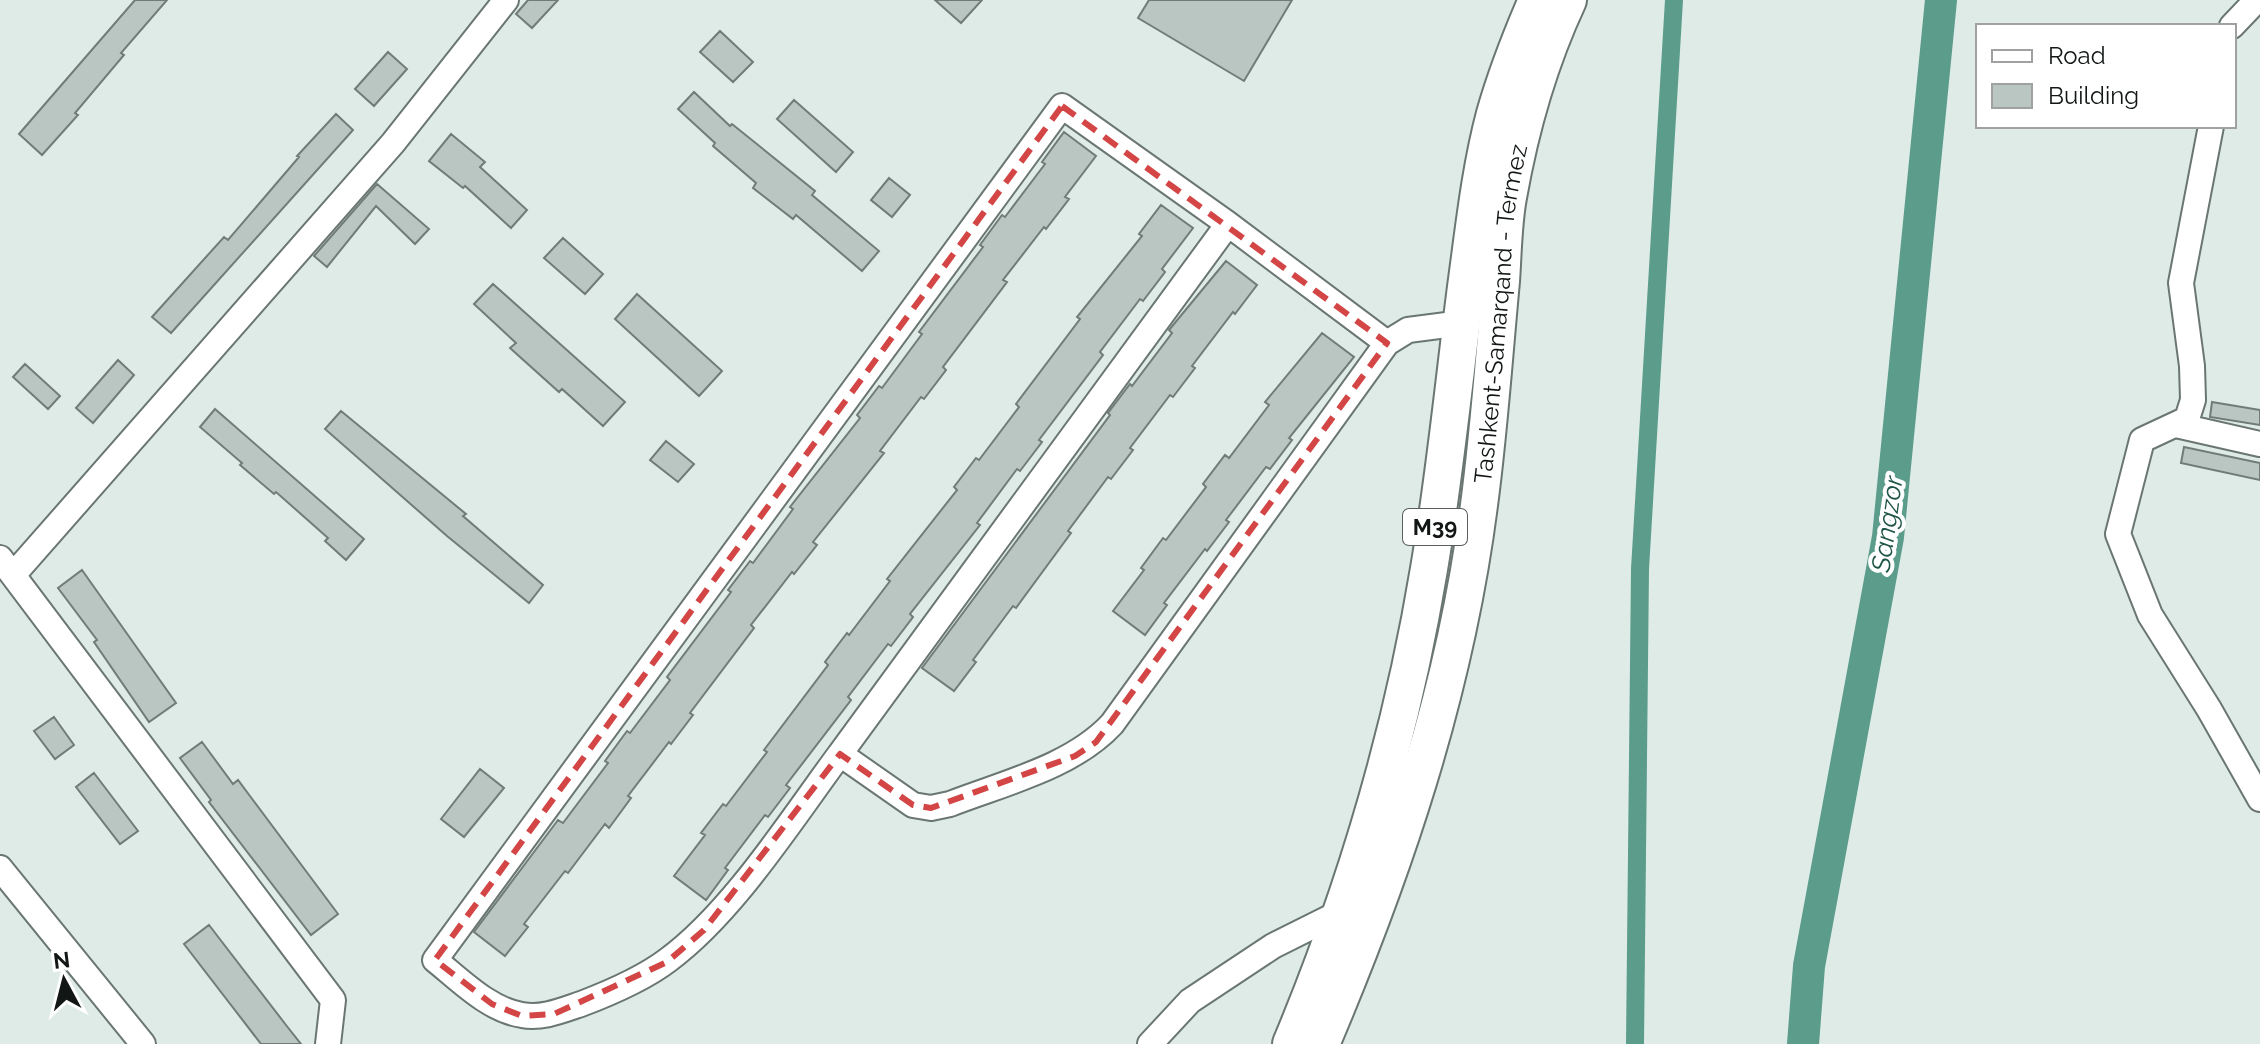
<svg xmlns="http://www.w3.org/2000/svg" width="2260" height="1044" font-family="Raleway,sans-serif">
<style>
.lines{fill:none;stroke-linecap:round;stroke-linejoin:round}
.canal{stroke:#5b9c8a;stroke-width:18}
.river{stroke:#5b9c8a;stroke-width:32}
.building{fill:#bac6c2;stroke:#717c79;stroke-width:2}
.minor-casing{stroke:#6a7672;stroke-width:28}
.highway-casing{stroke:#6a7672;stroke-width:40}
.minor{stroke:#fff;stroke-width:24}
.highway{stroke:#fff;stroke-width:36}
.marked{fill:none;stroke:#d44546;stroke-width:6;stroke-dasharray:16 10;stroke-linejoin:round}
.labels{text-anchor:middle;dominant-baseline:central;stroke-width:8;stroke-linejoin:round;paint-order:stroke}
.shield{fill:#fff;stroke:#595d5b;stroke-width:2}
.shield-label{font-size:22px;font-weight:bold;fill:#121715}
.street-label{font-size:24px;fill:#121715;stroke:#fff}
.water-label{font-size:26px;font-style:italic;fill:#1f5548;stroke:#fff}
</style>
<rect width="100%" height="100%" fill="#dfebe7"/>
<g class="lines">
<path class="canal" d="M1635 1044 1640 569 1674 0"/>
<path class="river" d="M1803 1044 1809 966 1888 537 1941 0"/>
</g>
<path class="building" d="M135 0H167L121 53 124 55 75 113 78 115 42 155 19 134Z
M528 0H558L532 28 516 14Z
M935 0H982L961 23Z
M1149 0H1292L1244 81 1138 18Z
M720 31 753 62 733 82 700 52Z
M388 52 407 69 374 106 355 89Z
M694 92 730 126 732 124 815 191 812 195 879 251 862 271 796 215 793 219 753 188 756 183 713 146 715 143 678 109Z
M794 100 853 152 836 172 777 119Z
M336 114 353 130 171 333 152 317 224 237 228 240 299 157 297 156Z
M1064 132 1096 156 1065 197 1069 199 1046 229 1044 227 1003 280 1007 282 943 367 946 370 924 399 921 397 880 451 884 453 813 542 817 545 794 574 792 572 751 625 754 628 690 713 693 715 671 744 669 742 628 796 631 798 609 828 605 824 568 873 565 871 524 924 528 927 505 956 474 932 558 820 563 823 608 763 605 761 627 731 630 733 670 680 667 677 731 592 728 590 750 561 753 563 793 509 790 507 860 418 857 415 879 386 882 388 922 334 919 332 983 247 980 245 1002 215 1005 217 1045 164 1042 162Z
M451 134 485 162 480 167 527 210 511 228 465 186 463 188 429 161Z
M889 178 910 195 892 217 871 200Z
M377 184 429 229 415 244 376 206 327 267 314 256Z
M1161 205 1193 228 1162 269 1165 272 1143 301 1140 299 1100 352 1103 355 1039 440 1042 442 1020 471 1017 469 977 523 980 525 910 614 913 617 891 646 888 644 848 697 851 700 786 785 790 788 768 817 765 815 725 868 728 870 706 900 674 876 705 835 701 833 723 804 726 806 767 752 764 750 828 665 825 662 847 633 849 635 890 581 887 579 957 490 954 487 976 458 979 460 1019 407 1016 404 1080 319 1077 317 1142 236 1139 234Z
M563 238 603 274 585 294 544 258Z
M1226 261 1257 285 1235 314 1233 312 1192 366 1195 368 1173 397 1170 395 1130 448 1133 450 1111 479 1108 477 1068 531 1071 533 1016 608 1013 606 973 660 976 662 954 691 922 668 1110 415 1108 413 1130 384 1132 386 1172 333 1169 330Z
M493 284 625 402 603 426 562 389 559 392 510 348 516 343 474 304Z
M637 294 722 371 699 396 615 319Z
M1322 333 1354 357 1289 438 1292 440 1270 469 1266 467 1226 520 1229 522 1207 551 1205 549 1164 603 1167 605 1145 635 1113 611 1144 570 1141 568 1163 538 1166 540 1206 487 1203 484 1225 455 1229 458 1269 405 1265 402Z
M118 360 134 375 93 423 76 408Z
M25 364 60 396 48 409 13 377Z
M2212 402 2260 410V425L2210 417Z
M215 409 364 539 346 560 325 541 328 538 276 492 274 494 240 465 242 463 200 427Z
M341 411 466 514 463 516 543 585 529 603 447 536 325 429Z
M666 441 694 464 678 482 650 460Z
M2184 447 2260 463V480L2181 463Z
M82 570 176 703 149 722 94 642 97 640 58 588Z
M54 717 74 745 55 759 34 731Z
M202 742 233 784 238 780 338 914 311 935 209 802 211 800 180 758Z
M480 769 504 788 464 837 441 819Z
M94 773 138 831 120 844 76 787Z
M209 925 286 1025 301 1044H261L184 944Z"/>
<g class="lines">
<defs>
<path id="minor" d="M2232 26 2252 5
M2211 126 2181 283 2192 366 2193 400 2187 419 2142 440 2118 534 2150 615 2209 709 2260 799
M1228 224 1387 343
M2176 425 2260 444
M0 558 333 1000 328 1044
M14 574 393 143 506 0
M840 754C791 820 733 912 668 960 643 979 610 993 581 1004 563 1010 542 1019 522 1015 489 1010 460 980 435 960L1062 106 1228 224 840 754 913 805 931 808 950 804C1004 783 1072 767 1112 724L1387 343 1408 330 1462 323
M0 868 143 1044
M1150 1044 1190 1001 1273 946 1343 911"/>
<g id="highway">
<path d="M1291 1044C1355 891 1402 732 1429 569 1445 475 1454 381 1466 287 1474 229 1480 170 1495 114 1506 75 1521 37 1537 0"/>
<path id="s1" d="M1321 1044C1395 870 1455 692 1479 505 1489 431 1494 355 1501 281 1503 253 1503 224 1508 197 1520 129 1539 62 1568 0"/>
</g>
</defs>
<use href="#minor" class="minor-casing"/>
<use href="#highway" class="highway-casing"/>
<use href="#minor" class="minor"/>
<use href="#highway" class="highway"/>
</g>
<path class="marked" d="M1062 106 1387 343 1096 742 1075 756 931 808 913 805 840 754 704 930 667 962 554 1014 522 1016 492 1004 435 960Z"/>
<g class="labels">
<rect class="shield" x="1403" y="509" width="64" height="36" rx="6"/>
<g class="shield-label">
<text x="1435" y="527">M39</text>
</g>
<g class="street-label">
<text stroke="none"><textPath href="#s1" startOffset="756">Tashkent-Samarqand - Termez</textPath></text>
</g>
<g class="water-label">
<text transform="translate(1887 524) rotate(-82)">Sangzor</text>
</g>
</g>
<rect x="1976" y="24" width="260" height="104" fill="#ffffff" stroke="#a0a2a1" stroke-width="2"/>
<rect x="1992" y="50" width="40" height="12" fill="#ffffff" stroke="#a0a2a1" stroke-width="2"/>
<text x="2048" y="64" font-size="24" fill="#121715">Road</text>
<rect x="1992" y="84" width="40" height="24" fill="#bac6c2" stroke="#a0a2a1" stroke-width="2"/>
<text x="2048" y="104" font-size="24" fill="#121715">Building</text>
<g transform="translate(64 980) rotate(353)" stroke="#ffffff" stroke-width="6" paint-order="stroke">
<path d="M0-6L14 30L0 20L-14 30Z" fill="#121715"/>
<text y="-12" font-size="22" font-weight="bold" text-anchor="middle" fill="#121715">N</text>
</g>
</svg>
